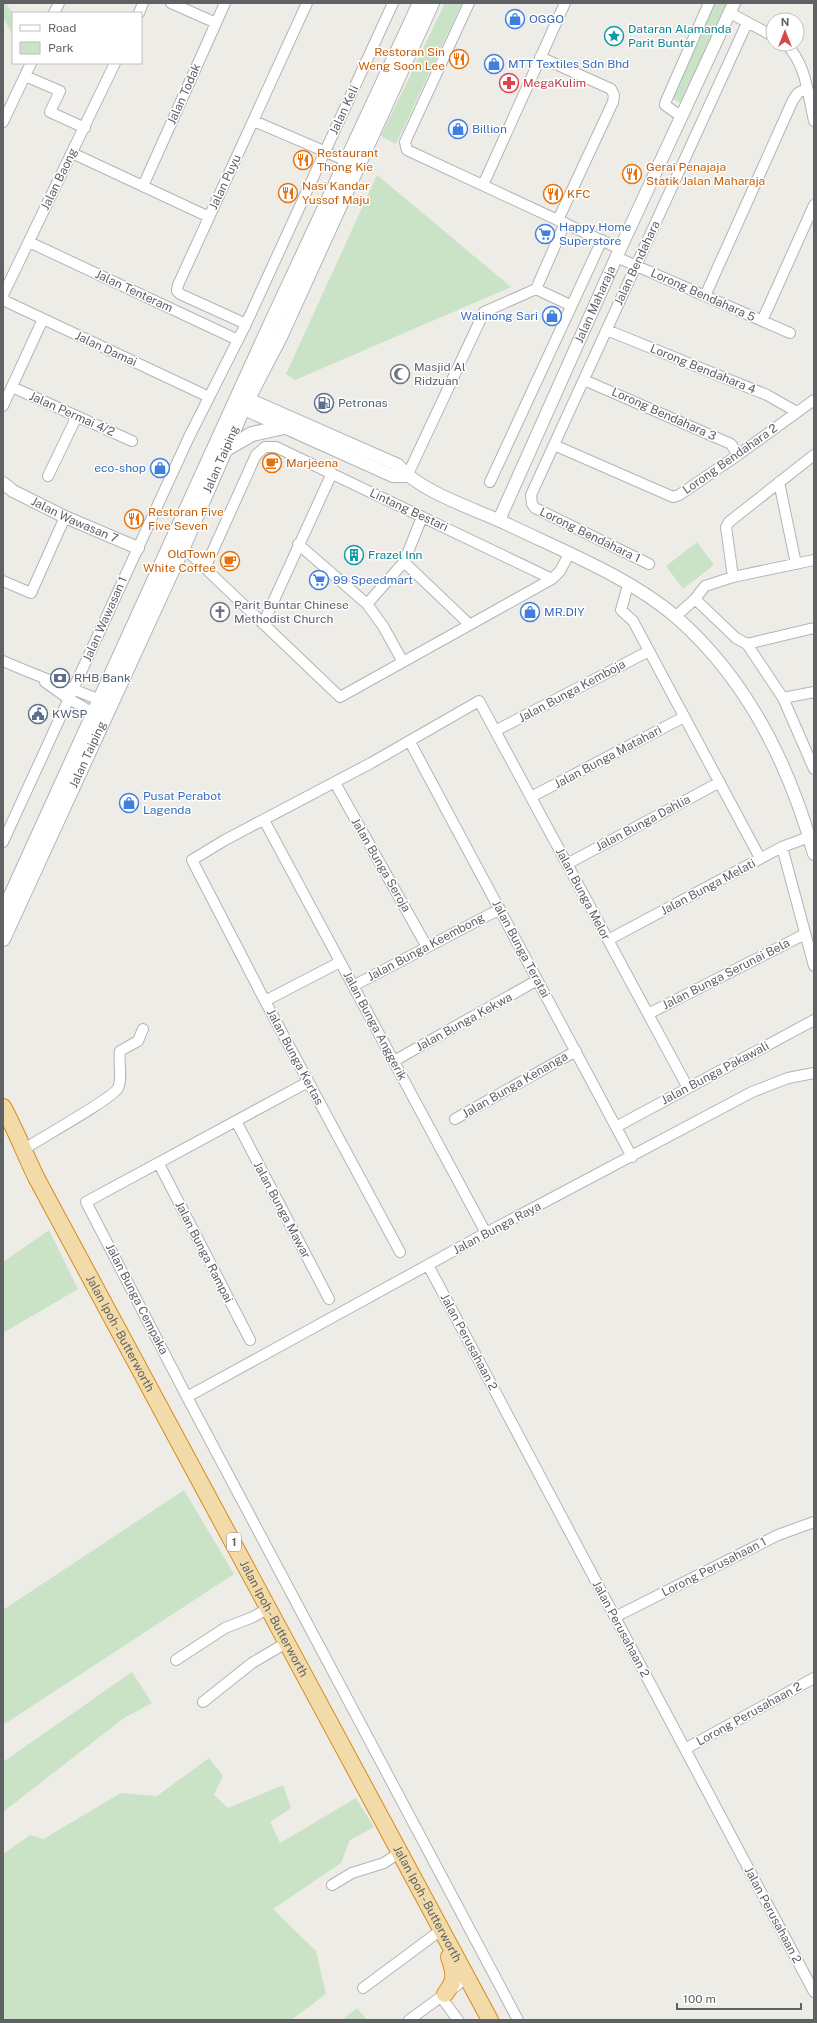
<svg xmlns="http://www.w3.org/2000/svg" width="817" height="2023" font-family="'Public Sans',sans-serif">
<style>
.green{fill:#cae3c7}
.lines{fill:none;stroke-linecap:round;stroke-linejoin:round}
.minor-casing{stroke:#b2b4b7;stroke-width:12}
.tertiary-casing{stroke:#b2b4b7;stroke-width:14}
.secondary-casing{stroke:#b1b4b7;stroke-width:16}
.trunk-casing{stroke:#d88b1d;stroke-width:18}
.minor{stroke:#fff;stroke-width:10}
.tertiary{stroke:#fff;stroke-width:12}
.secondary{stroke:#fff;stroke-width:14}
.trunk{stroke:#f2dba8;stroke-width:16}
.labels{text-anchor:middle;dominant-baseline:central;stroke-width:3;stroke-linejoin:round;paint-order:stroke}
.shield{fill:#fff;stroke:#8e9193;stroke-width:1}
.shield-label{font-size:11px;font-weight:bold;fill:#5e6265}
.shop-label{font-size:12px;fill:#366cbe;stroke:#fff;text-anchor:start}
.culture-label{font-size:12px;fill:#0d838f;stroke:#fff;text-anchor:start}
.food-label{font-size:12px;fill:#c56008;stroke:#fff;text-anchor:start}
.health-label{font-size:12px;fill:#be3a42;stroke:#fff;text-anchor:start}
.street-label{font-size:12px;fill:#5e6265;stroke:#fff}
.worship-label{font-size:12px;fill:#5b616d;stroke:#fff;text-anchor:start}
.service-label{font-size:12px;fill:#4e5e75;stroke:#fff;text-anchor:start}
</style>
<rect width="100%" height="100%" fill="#eeece7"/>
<path class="green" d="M3 3H6L13 14V36L3 17Z
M445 3H462L396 144 381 136Z
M715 3H728L683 105 674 99 673 93Z
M377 175 511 287 295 380 286 374Z
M697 542 714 565 683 589 666 566Z
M49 1230 78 1289 3 1333V1262Z
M184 1490 234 1574 3 1725V1610Z
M132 1672 152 1703 124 1718 3 1812V1762Z
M209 1758 223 1776 214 1795 228 1808 283 1785 291 1808 270 1822 280 1843 356 1798 374 1827 350 1840 341 1863 273 1909 316 1951 326 1994 291 2020H3V1854L30 1835 43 1839 121 1793 157 1796Z
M357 2008 367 2020H342Z"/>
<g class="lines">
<defs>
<path id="minor" d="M171 3 216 23
M469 3 405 142 407 150 620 249
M54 13 59 3
M139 13 143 3
M730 13 773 36
M786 44C806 64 808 94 814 121
M540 57 611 89 614 95 613 102 558 220
M25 76 60 91 50 112 85 128
M682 117 665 105 666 101 709 3
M254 121 347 161
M3 122 31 63
M72 153 209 217
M483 185 565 3
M143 186 225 3
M29 242 238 340
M616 257 790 333
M536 289 570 305
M3 295 115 63
M705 296 793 100 798 93 807 88
M3 300 209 397
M762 321 814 205
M246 324 180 294 177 291 178 285 307 3
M607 330 767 395 797 412
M584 380 731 444 738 455
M12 387 132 441
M3 406 43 319
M554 445 673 497 679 495 738 455 814 400
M48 476 77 416
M407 476 484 312 536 289 565 223
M490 482 602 240
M779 482 796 564
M298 544 367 604 383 626 403 662
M183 547 340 697 552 579 560 571 569 554
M404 562 469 624
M649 564 535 508 532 504 531 495 747 23
M205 568 256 455 265 447H276L552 579
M733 577 726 527 729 522 814 455
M3 581 31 593 65 517
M628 585 621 610 633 621 760 858
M695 599 736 638 747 644 783 698 814 769
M367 604 404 562 422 517
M675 617 695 599 705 586 733 577 814 560
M263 624 332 473
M747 644 814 628
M3 661C37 676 71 688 105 702
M45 682 69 699 99 716
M783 698 814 692
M495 731 649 651
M410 742 632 1157
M335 783 427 947
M531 797 684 717
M264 820 486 1233
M3 842 138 548 189 437 246 324 393 3
M782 847 814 966
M567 864 720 782
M608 940 782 847 809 837
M353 986 500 909
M265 1001 340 962
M648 1014 805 934
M394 1061 534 982
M308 1082 86 1202 187 1397 518 2020
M455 1119 576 1051
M236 1121 329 1299
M616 1127 814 1020
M23 1150C39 1139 112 1099 118 1088 123 1078 118 1062 120 1051L138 1041 143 1029
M159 1164 250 1340
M400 1252 265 1001 192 860 225 840 371 763 479 701 688 1088
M428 1265 814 1992
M187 1397 486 1233 752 1092 788 1078 814 1073
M615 1617 778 1535 814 1522
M176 1660 225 1628 253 1617 269 1608
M203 1702 252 1663 286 1643
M685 1749 814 1678
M332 1885 352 1873 384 1863 400 1852
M363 1988 441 1930
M441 1997 458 2020
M409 2020 467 1978"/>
<g id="tertiary">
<path d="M239 395 398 465C419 492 478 510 509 525 563 551 631 578 676 617 747 679 789 764 814 854"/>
<path d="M235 405 393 476H407"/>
<path id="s1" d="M3 483 13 491 65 517 138 548"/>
<path id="s2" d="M499 520 620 249 734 3"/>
</g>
<g id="secondary">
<path d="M226 449 252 434 284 427"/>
<path d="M3 913 267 332 420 3"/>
<path id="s3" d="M3 939 183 547 245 404 280 337 432 3"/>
</g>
<g id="trunk">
<path id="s4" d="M3 1107C16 1130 25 1155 37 1179L490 2020"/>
<path d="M445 1994C456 1980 455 1974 449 1957"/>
</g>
</defs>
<use href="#minor" class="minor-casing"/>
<use href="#tertiary" class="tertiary-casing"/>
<use href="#secondary" class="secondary-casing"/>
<use href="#trunk" class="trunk-casing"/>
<use href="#minor" class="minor"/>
<use href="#tertiary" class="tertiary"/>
<use href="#secondary" class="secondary"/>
<use href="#trunk" class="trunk"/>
</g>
<defs>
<symbol id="shop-ring" viewBox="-11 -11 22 22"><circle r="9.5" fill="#fff" stroke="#3f7fe0" stroke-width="1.5"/><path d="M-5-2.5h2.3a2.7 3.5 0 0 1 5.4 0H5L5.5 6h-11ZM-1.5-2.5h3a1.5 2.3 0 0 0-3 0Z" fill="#3f7fe0"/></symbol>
<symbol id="sight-ring" viewBox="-11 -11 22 22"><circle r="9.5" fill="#fff" stroke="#0f9aa8" stroke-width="1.5"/><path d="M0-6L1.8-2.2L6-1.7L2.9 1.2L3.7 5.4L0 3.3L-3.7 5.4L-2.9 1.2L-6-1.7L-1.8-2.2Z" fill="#0f9aa8"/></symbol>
<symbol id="restaurant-ring" viewBox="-11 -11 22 22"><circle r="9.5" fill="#fff" stroke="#e8710a" stroke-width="1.5"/><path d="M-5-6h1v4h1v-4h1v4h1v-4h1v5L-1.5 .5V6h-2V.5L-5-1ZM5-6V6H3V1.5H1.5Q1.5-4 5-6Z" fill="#e8710a"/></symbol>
<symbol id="pharmacy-ring" viewBox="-11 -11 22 22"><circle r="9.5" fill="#fff" stroke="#e0444e" stroke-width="1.5"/><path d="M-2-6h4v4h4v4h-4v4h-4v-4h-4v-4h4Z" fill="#e0444e"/></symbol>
<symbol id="supermarket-ring" viewBox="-11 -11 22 22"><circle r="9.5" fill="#fff" stroke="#3f7fe0" stroke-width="1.5"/><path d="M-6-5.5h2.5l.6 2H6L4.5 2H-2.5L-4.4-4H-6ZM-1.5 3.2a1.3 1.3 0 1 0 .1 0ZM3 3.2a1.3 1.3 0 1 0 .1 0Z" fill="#3f7fe0"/></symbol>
<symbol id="mosque-ring" viewBox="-11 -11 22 22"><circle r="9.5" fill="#fff" stroke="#6b7280" stroke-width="1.5"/><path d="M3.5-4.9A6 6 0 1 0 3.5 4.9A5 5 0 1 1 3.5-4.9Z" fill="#6b7280"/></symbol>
<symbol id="fuel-ring" viewBox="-11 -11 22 22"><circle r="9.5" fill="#fff" stroke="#5c6f8a" stroke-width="1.5"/><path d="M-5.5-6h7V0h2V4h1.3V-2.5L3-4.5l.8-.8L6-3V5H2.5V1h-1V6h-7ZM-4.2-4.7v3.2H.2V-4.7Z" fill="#5c6f8a"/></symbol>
<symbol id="cafe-ring" viewBox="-11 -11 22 22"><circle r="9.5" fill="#fff" stroke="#e8710a" stroke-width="1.5"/><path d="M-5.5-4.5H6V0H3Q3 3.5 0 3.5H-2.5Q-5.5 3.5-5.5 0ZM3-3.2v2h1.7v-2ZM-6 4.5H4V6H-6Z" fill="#e8710a"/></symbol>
<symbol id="building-ring" viewBox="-11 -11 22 22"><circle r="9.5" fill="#fff" stroke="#0f9aa8" stroke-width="1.5"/><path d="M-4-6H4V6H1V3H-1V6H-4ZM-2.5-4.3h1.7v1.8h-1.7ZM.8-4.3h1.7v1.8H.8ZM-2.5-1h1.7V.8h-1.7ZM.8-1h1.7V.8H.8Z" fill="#0f9aa8"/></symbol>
<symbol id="church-ring" viewBox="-11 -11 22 22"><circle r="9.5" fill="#fff" stroke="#6b7280" stroke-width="1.5"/><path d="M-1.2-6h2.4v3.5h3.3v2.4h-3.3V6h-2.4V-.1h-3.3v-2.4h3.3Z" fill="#6b7280"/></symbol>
<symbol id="bank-ring" viewBox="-11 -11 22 22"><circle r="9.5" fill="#fff" stroke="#5c6f8a" stroke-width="1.5"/><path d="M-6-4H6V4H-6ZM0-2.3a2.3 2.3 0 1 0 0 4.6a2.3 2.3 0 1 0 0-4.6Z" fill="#5c6f8a"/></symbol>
<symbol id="civic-ring" viewBox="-11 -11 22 22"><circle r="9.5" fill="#fff" stroke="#5c6f8a" stroke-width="1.5"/><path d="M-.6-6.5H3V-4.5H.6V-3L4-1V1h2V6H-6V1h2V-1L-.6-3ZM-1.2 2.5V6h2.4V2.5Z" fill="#5c6f8a"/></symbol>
</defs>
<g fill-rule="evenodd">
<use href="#shop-ring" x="504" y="8" width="22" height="22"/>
<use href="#sight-ring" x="603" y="25" width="22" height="22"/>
<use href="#restaurant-ring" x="448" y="48" width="22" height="22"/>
<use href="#shop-ring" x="483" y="53" width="22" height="22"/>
<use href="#pharmacy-ring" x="498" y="72" width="22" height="22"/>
<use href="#shop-ring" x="447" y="118" width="22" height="22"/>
<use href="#restaurant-ring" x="292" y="149" width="22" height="22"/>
<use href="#restaurant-ring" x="621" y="163" width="22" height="22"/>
<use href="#restaurant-ring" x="277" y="182" width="22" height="22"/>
<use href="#restaurant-ring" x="542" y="183" width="22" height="22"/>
<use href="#supermarket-ring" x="534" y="223" width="22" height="22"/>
<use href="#shop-ring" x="541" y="305" width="22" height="22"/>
<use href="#mosque-ring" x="389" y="363" width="22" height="22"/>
<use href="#fuel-ring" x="313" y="392" width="22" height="22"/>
<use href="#cafe-ring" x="261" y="452" width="22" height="22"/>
<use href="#shop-ring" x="149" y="457" width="22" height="22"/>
<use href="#restaurant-ring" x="123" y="508" width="22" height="22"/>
<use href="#building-ring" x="343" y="544" width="22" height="22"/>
<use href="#cafe-ring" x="219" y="550" width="22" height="22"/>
<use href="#supermarket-ring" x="308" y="569" width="22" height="22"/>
<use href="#church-ring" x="209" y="601" width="22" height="22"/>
<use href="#shop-ring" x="519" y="601" width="22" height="22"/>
<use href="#bank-ring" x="49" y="667" width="22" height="22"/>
<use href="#civic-ring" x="27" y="703" width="22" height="22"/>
<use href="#shop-ring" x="118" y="792" width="22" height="22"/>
</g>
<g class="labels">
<rect class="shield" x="227" y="1533" width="14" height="18" rx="3"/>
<g class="shield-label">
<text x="234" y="1542">1</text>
</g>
<g class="shop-label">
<text x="529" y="19">OGGO</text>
<text x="508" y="64">MTT Textiles Sdn Bhd</text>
<text x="472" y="129">Billion</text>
<text x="559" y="227">Happy Home<tspan x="559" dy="14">Superstore</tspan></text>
<text x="538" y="316" text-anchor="end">Walinong Sari</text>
<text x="146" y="468" text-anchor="end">eco-shop</text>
<text x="333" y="580">99 Speedmart</text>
<text x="544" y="612">MR.DIY</text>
<text x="143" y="796">Pusat Perabot<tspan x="143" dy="14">Lagenda</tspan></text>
</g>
<g class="culture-label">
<text x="628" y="29">Dataran Alamanda<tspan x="628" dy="14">Parit Buntar</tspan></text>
<text x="368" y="555">Frazel Inn</text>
</g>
<g class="food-label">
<text x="445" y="52" text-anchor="end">Restoran Sin<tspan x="445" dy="14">Weng Soon Lee</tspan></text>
<text x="317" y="153">Restaurant<tspan x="317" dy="14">Thong Kie</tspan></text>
<text x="646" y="167">Gerai Penajaja<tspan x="646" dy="14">Statik Jalan Maharaja</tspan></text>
<text x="302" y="186">Nasi Kandar<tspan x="302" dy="14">Yussof Maju</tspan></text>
<text x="567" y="194">KFC</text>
<text x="286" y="463">Marjeena</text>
<text x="148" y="512">Restoran Five<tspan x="148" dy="14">Five Seven</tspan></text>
<text x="216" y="554" text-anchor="end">OldTown<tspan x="216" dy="14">White Coffee</tspan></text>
</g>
<g class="health-label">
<text x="523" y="83">MegaKulim</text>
</g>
<g class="street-label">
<text transform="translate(184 94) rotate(-66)">Jalan Todak</text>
<text transform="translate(344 110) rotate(-65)">Jalan Keli</text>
<text transform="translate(59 179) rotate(-64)">Jalan Baong</text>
<text transform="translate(225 182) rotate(-65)">Jalan Puyu</text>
<text transform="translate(637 263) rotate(-65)">Jalan Bendahara</text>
<text transform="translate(134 291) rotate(25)">Jalan Tenteram</text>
<text transform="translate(703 295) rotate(24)">Lorong Bendahara 5</text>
<text stroke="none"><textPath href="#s2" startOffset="236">Jalan Maharaja</textPath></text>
<text transform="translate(106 349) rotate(25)">Jalan Damai</text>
<text transform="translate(703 369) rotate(22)">Lorong Bendahara 4</text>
<text transform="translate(72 414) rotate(24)">Jalan Permai 4/2</text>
<text transform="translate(664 414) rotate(24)">Lorong Bendahara 3</text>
<text stroke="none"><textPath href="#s3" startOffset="527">Jalan Taiping</textPath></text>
<text transform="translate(730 459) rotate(-35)">Lorong Bendahara 2</text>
<text transform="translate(409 510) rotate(25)">Lintang Bestari</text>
<text stroke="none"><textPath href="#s1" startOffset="81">Jalan Wawasan 7</textPath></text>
<text transform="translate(590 535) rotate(26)">Lorong Bendahara 1</text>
<text transform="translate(105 619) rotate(-66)">Jalan Wawasan 1</text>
<text transform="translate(572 691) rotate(-28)">Jalan Bunga Kemboja</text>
<text stroke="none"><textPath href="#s3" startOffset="203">Jalan Taiping</textPath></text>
<text transform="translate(608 757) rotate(-28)">Jalan Bunga Matahari</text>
<text transform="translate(643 823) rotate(-28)">Jalan Bunga Dahlia</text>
<text transform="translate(381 865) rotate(60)">Jalan Bunga Seroja</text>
<text transform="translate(708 887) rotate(-28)">Jalan Bunga Melati</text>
<text transform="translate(583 894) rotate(62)">Jalan Bunga Melor</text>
<text transform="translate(426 947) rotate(-28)">Jalan Bunga Keembong</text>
<text transform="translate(521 949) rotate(62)">Jalan Bunga Teratai</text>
<text transform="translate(726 974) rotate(-27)">Jalan Bunga Serunai Bela</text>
<text transform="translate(464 1022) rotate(-29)">Jalan Bunga Kekwa</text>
<text transform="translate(375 1026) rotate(62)">Jalan Bunga Anggerik</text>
<text transform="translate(295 1057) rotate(62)">Jalan Bunga Kertas</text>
<text transform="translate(715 1073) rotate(-28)">Jalan Bunga Pakawali</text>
<text transform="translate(515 1085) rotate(-30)">Jalan Bunga Kenanga</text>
<text transform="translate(282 1210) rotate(62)">Jalan Bunga Mawar</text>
<text transform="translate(497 1228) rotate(-28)">Jalan Bunga Raya</text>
<text transform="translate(204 1252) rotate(63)">Jalan Bunga Rampai</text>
<text transform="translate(137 1299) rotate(63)">Jalan Bunga Cempaka</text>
<text stroke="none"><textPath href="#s4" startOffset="255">Jalan Ipoh - Butterworth</textPath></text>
<text transform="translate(469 1342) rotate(62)">Jalan Perusahaan 2</text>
<text transform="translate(714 1567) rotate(-27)">Lorong Perusahaan 1</text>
<text stroke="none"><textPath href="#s4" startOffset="579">Jalan Ipoh - Butterworth</textPath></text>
<text transform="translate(621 1629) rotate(62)">Jalan Perusahaan 2</text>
<text transform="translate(749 1714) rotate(-29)">Lorong Perusahaan 2</text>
<text stroke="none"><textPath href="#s4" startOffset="903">Jalan Ipoh - Butterworth</textPath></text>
<text transform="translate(773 1915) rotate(62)">Jalan Perusahaan 2</text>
</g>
<g class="worship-label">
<text x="414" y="367">Masjid Al<tspan x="414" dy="14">Ridzuan</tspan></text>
<text x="234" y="605">Parit Buntar Chinese<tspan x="234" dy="14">Methodist Church</tspan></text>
</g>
<g class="service-label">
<text x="338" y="403">Petronas</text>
<text x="74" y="678">RHB Bank</text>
<text x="52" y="714">KWSP</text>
</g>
</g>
<rect width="817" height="2023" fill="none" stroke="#5e6265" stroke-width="8"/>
<rect x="12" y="12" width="130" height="52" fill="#ffffff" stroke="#bfc0c1"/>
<rect x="20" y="25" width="20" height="6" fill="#ffffff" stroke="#bfc0c1"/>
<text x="48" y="32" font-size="12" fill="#5e6265">Road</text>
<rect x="20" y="42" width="20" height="12" fill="#cae3c7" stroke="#bfc0c1"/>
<text x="48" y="52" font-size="12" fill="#5e6265">Park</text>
<g transform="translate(785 32)"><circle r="19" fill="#ffffff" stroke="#bfc0c1"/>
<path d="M0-3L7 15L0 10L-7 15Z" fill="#d4484b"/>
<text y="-6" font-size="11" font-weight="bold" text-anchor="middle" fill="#5e6265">N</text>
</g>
<path d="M677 2003v6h124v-6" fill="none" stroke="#5e6265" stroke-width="2"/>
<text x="683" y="2003" font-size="12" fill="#5e6265" stroke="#ffffff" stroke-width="3" paint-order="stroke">100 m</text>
</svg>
